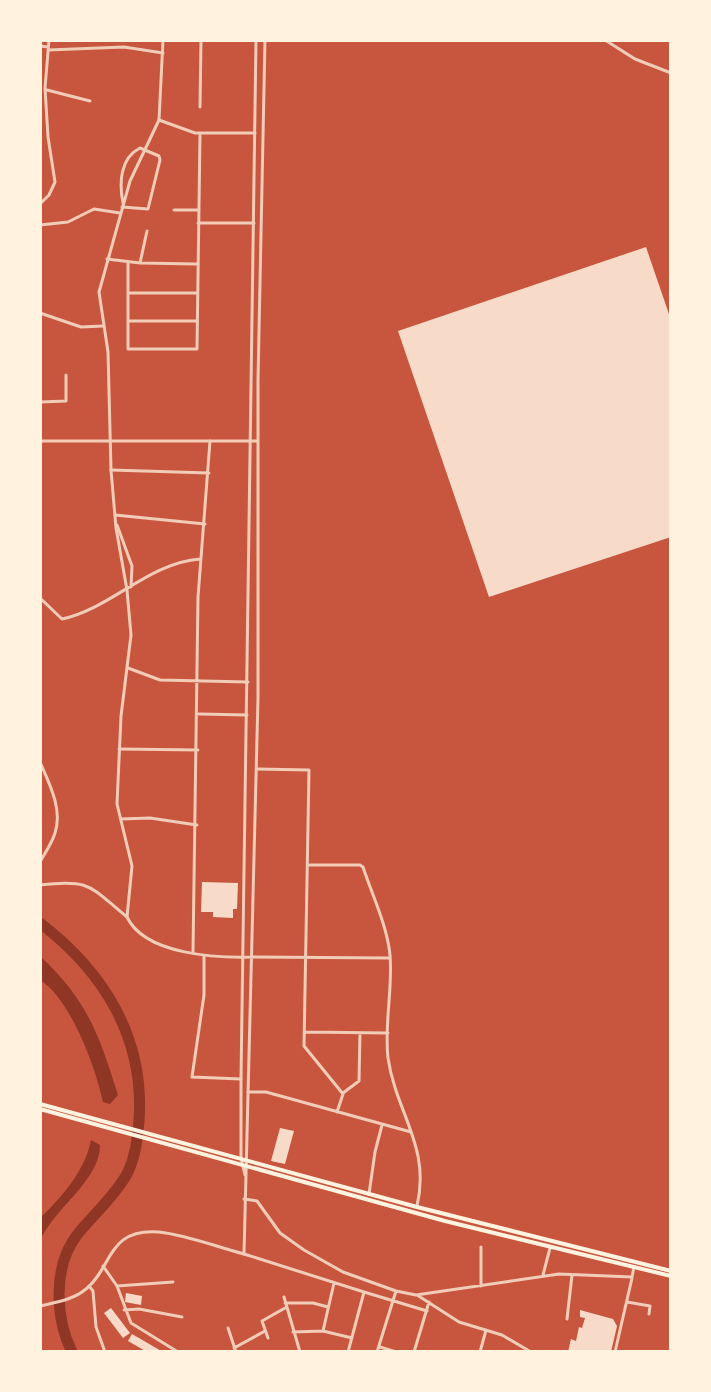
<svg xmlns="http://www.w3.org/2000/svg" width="711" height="1392" font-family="'Varela Round',sans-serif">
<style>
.water{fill:#8f3625}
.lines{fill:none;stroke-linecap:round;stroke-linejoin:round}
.river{stroke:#8f3625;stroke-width:11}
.building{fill:#f7dbc8}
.minor{stroke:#f1ccb7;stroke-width:3}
.tertiary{stroke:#f1ccb7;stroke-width:3}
.primary{stroke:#fff3e0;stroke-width:4}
</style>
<rect width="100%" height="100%" fill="#c8553d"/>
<path class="water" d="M40 956C88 1001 99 1035 118 1095L110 1104 103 1102C96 1068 70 998 40 980Z
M91 1140 100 1145C100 1181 53 1209 40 1241V1218C62 1197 85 1171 91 1140Z"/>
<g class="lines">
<path class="river" d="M40 923C104 972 145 1038 139 1121 137 1140 136 1156 127 1174 114 1197 93 1215 77 1235 53 1266 55 1318 72 1352"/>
</g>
<path class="building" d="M646 247 671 320V537L489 597 398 331Z
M202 882 238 883 237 909H233V918L213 917V912H201Z
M280 1128 294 1131 285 1164 271 1161Z
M126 1293 142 1296 141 1305 125 1302Z
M111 1308 130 1333 123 1338 104 1313Z
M580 1310 613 1319 617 1326 611 1352H568L571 1339 576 1341 579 1327 582 1328 585 1318 580 1317Z
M132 1334 163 1352H147L128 1341Z"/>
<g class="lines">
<path class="minor" d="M40 46 48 47
M48 50 124 47 163 53
M47 90 90 101
M200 107 201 40
M159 120 195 133H255
M40 204 49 195 55 182 48 137 45 88 49 40
M122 207 148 209 160 160 159 156 140 148C120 158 119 183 123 203
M174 210H199
M198 223H254
M40 225 68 222 94 209 120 213
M107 259 140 263 147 231
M128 263V349H197L200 134
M140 263 196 264
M128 293H196
M40 313 81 327 103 326
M128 321H196
M40 402 66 401V375
M111 470 209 473
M40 502V441
M115 515 205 524
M117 525 132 566 131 587
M40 598 62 619C112 608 148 563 200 559
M128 668 160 680 248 682
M199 714 247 715
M119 749 198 750
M40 762C49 783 63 809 55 833 52 843 45 853 40 862
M257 769 309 770 304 1046 343 1094 337 1112
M121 819 150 818 197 825
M308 865H360L363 867C372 895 387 925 390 955 393 989 384 1024 388 1058 396 1113 431 1147 417 1206
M40 885C91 879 89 886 127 917
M193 952 198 597 210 441
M204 956V995L192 1077 241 1079
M253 957 389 958
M305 1032 388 1033
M248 1092H266L411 1132
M343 1093 359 1081 360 1033
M369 1194 375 1152 382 1125
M244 1199 257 1201 280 1233 304 1250 343 1272 396 1291 416 1295 559 1274 632 1277 634 1267
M481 1247V1286
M244 1254 364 1292
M103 1266 117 1286 131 1323 178 1352
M543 1275 550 1248
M89 1286 93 1291 96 1327 105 1352
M117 1286 173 1282
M417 1295 459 1322 502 1335 531 1352
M284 1297 300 1352
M627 1302 650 1306 649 1314
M285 1303H313L328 1307
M124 1310 139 1309 182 1317
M567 1319 572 1275
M228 1328 236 1352
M323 1331 334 1283
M293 1332 323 1331 352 1338
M268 1338 262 1321 285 1308
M380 1347 396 1352
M234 1348 265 1331
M348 1352 364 1292 427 1311
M377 1352 396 1291
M414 1352 429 1302
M480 1352 486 1330
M615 1352 632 1278"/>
<path class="tertiary" d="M163 40 159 120 130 181 99 292 108 352 111 470 116 528 127 590 131 635 121 716 117 804 132 866 127 917C145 955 217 958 253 957
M605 40 635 59 671 73
M40 441H257
M245 1175 241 1158V1079L256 40
M40 1306C56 1302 73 1300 86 1289 113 1267 107 1228 159 1232 187 1235 217 1247 244 1254L258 698V380L265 40"/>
<path class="primary" d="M40 1104 417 1207 671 1271
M40 1109 445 1221 671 1276"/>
</g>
<rect width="711" height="1392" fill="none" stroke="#fff3e0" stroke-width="84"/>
</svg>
